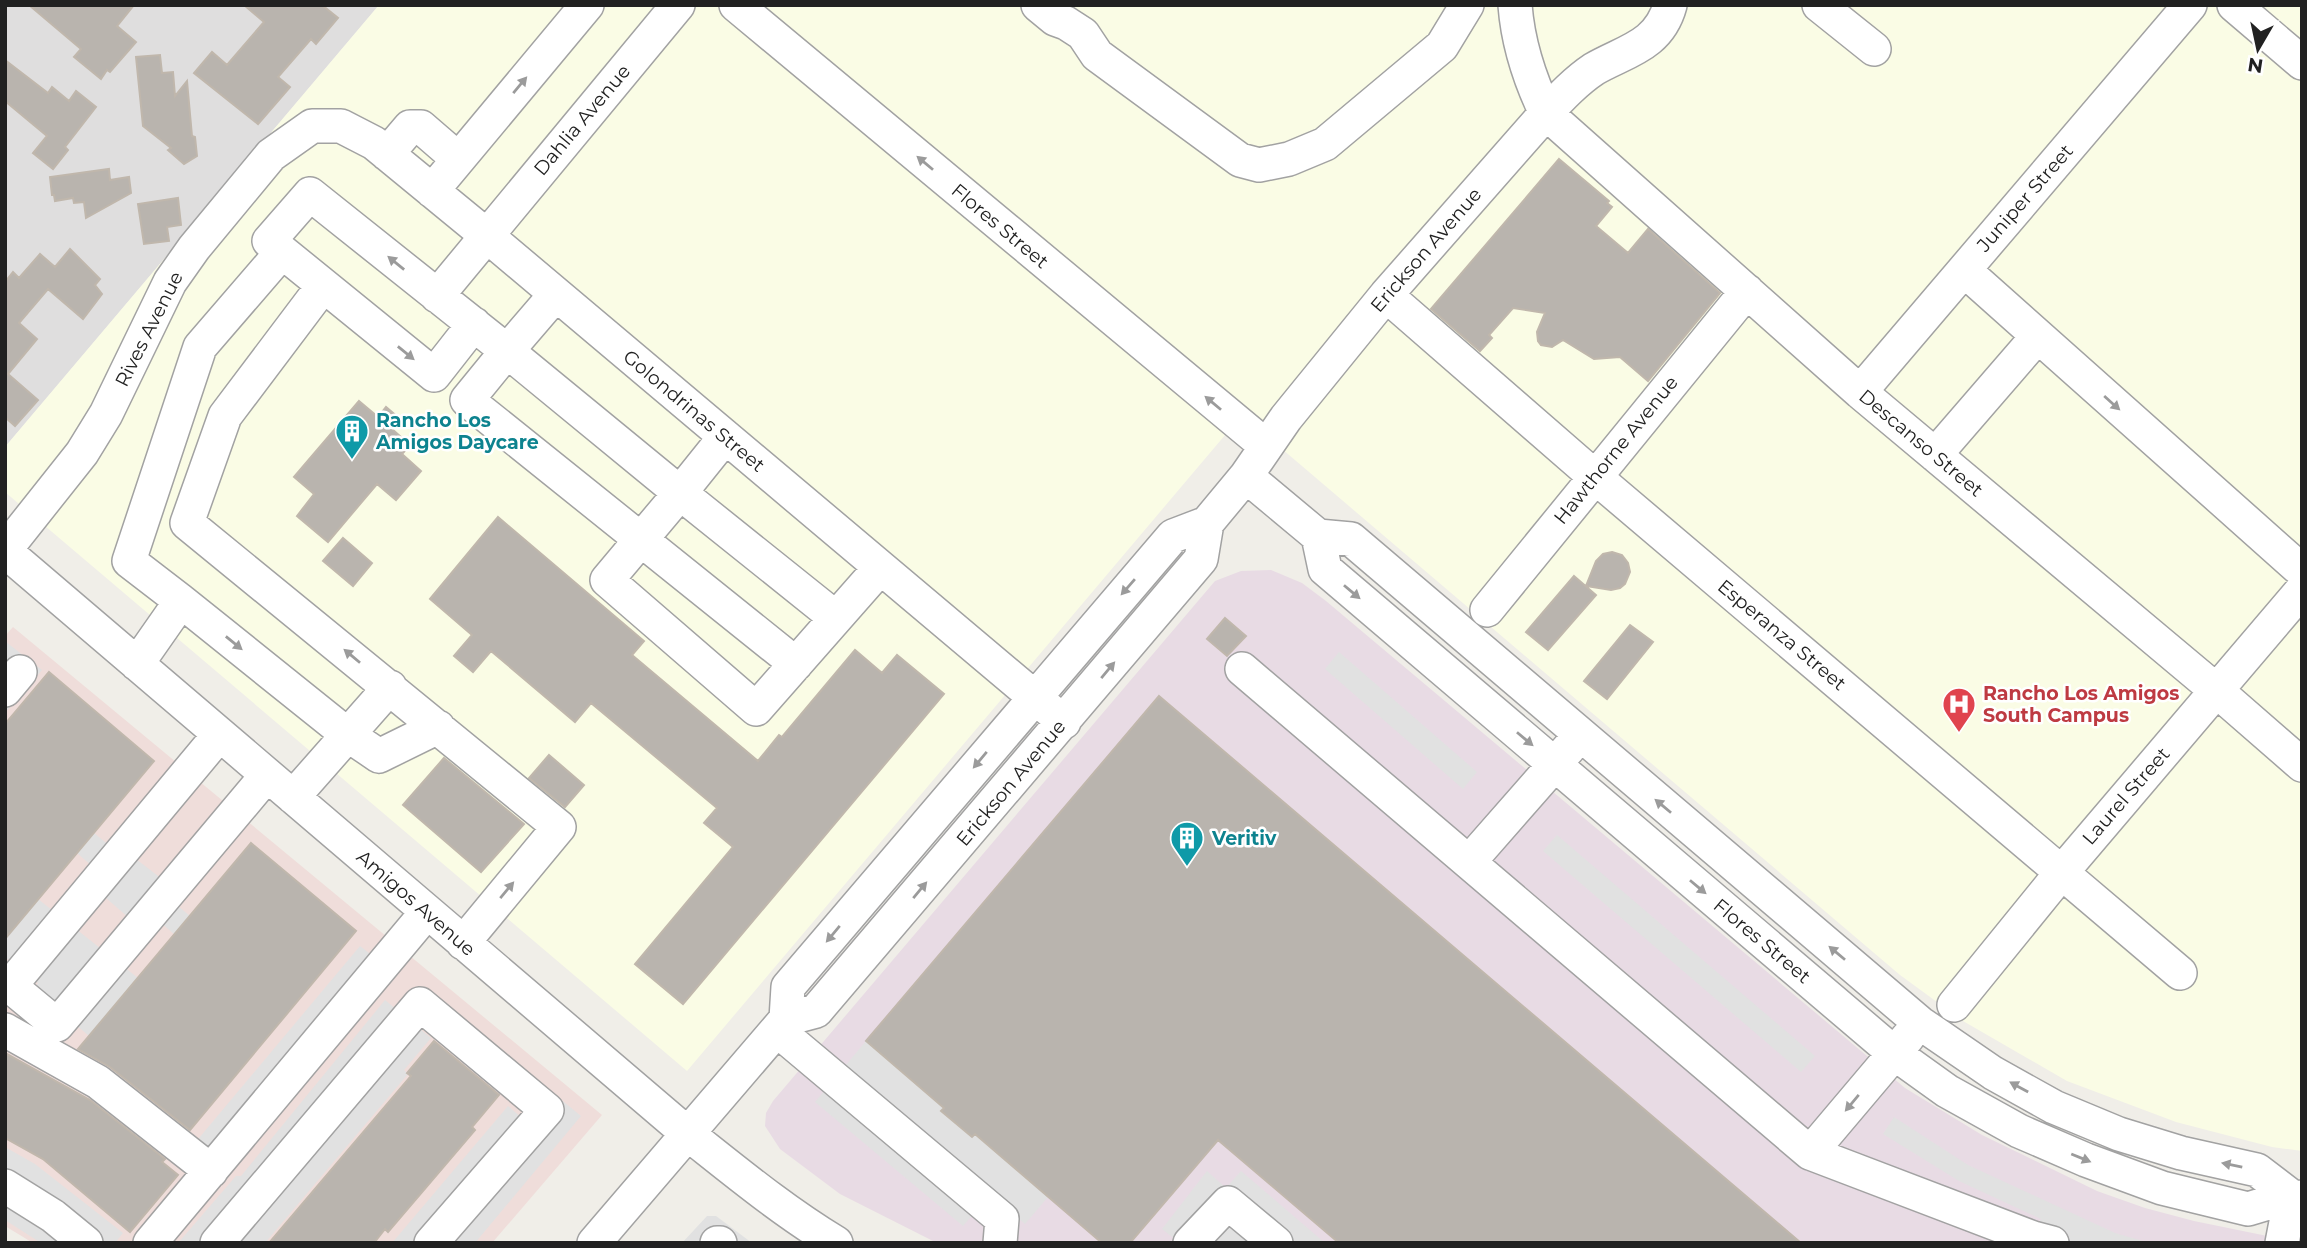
<svg xmlns="http://www.w3.org/2000/svg" width="2307" height="1248" font-family="Montserrat,sans-serif">
<style>
.residential{fill:#dfdede}
.commercial{fill:#efddda}
.industrial{fill:#e8dbe4}
.education{fill:#fafce5}
.parking{fill:#e1e1e1}
.building{fill:#b9b4ae;stroke:#c0b7ac;stroke-width:2}
.lines{fill:none;stroke-linecap:round;stroke-linejoin:round}
.minor-casing{stroke:#a2a2a2;stroke-width:36}
.minor{stroke:#fff;stroke-width:33}
.oneway{fill:#9b9b9b}
.labels{text-anchor:middle;dominant-baseline:central;stroke-width:5;stroke-linejoin:round;paint-order:stroke}
.street-label{font-size:19px;fill:#212121;stroke:#fff}
.culture-label{font-size:19px;font-weight:bold;fill:#0d838f;stroke:#fff;text-anchor:start}
.health-label{font-size:19px;font-weight:bold;fill:#be3a42;stroke:#fff;text-anchor:start}
</style>
<rect width="100%" height="100%" fill="#f0eee8"/>
<path class="residential" d="M5 5H379L5 447Z"/>
<path class="commercial" d="M13 627 602 1115 492 1243H33L5 1226V636Z"/>
<path class="industrial" d="M1271 570 1302 583 1326 601 1905 1088 1982 1135 2097 1191 2145 1208 2194 1221 2302 1243H937L840 1194 780 1149 765 1126 766 1113 773 1101 1215 581 1241 571Z"/>
<path class="education" d="M379 5H2302V1151L2272 1147 2176 1122 2067 1081 1963 1021 1900 975 1242 415 687 1071 5 492V447Z"/>
<path class="parking" d="M6 642 42 670 5 713V643Z
M1339 652 1477 772 1463 789 1325 669Z
M94 833 132 864 136 859 162 879 155 887 190 916 174 934 141 906 129 918 106 898 115 886 77 853Z
M1557 835 1815 1056 1801 1072 1543 851Z
M38 899 138 978 89 1036 34 989 38 983 5 957V939Z
M360 946 374 957 208 1155 194 1144Z
M385 1000 431 1038 404 1070 408 1074 265 1243H178L236 1176H241Z
M866 1041 944 1108 942 1112 972 1137 975 1134 1048 1197 1025 1224 990 1195 963 1226 815 1102Z
M547 1088 581 1116 475 1243H392L508 1106 522 1118Z
M1894 1117 1968 1165 2115 1233 2150 1243H2028L2041 1219 1959 1181 1883 1134Z
M5 1147 35 1164 123 1233 115 1243H41L5 1220Z
M1207 1171 1226 1188 1241 1171 1325 1243H1173L1176 1240 1162 1229Z
M707 1216H716L752 1243H682Z"/>
<path class="building" d="M29 5H134L117 26 136 42 110 72 107 70 101 79 74 57 81 49Z
M244 5H322L338 18 316 44 311 39 278 77 290 87 258 124 194 73 212 52 227 65 264 22Z
M160 55 162 73 173 72 175 96 187 81 192 136 195 137 197 156 184 164 168 150 171 148 143 126 136 57Z
M5 60 48 93 52 87 69 101 76 91 96 107 65 147 68 150 53 169 33 153 47 136 5 101Z
M1559 159 1609 201 1607 203 1612 207 1596 226 1628 253 1648 229 1720 293 1648 381 1620 357 1594 359 1563 340 1552 347 1541 345 1538 341 1537 332 1545 313 1513 308 1489 335 1492 338 1480 351 1431 309Z
M109 169 110 180 129 177 131 193 86 218 84 202 74 203 73 198 55 201 54 195H52L50 177Z
M178 198 181 225 167 227 169 241 144 244 138 204Z
M70 249 100 279 95 285 102 294 83 319 48 289 19 323 37 339 8 374 38 400 15 426 5 417V282L13 272 19 278 40 254 55 267Z
M359 401 378 417 386 407 400 419 392 429 410 445 402 454 421 471 396 500 377 484 328 542 297 516 314 494 294 477Z
M498 517 644 641 632 655 758 761 779 735 782 737 855 650 882 673 897 655 944 694 683 1004 635 964 733 847 704 823 717 808 591 703 575 722 491 651 473 672 454 656 472 635 430 599Z
M343 538 372 563 353 586 323 561Z
M1612 552 1622 555 1628 563 1630 572 1625 584 1620 588 1611 590 1586 586 1596 561 1603 554Z
M1574 576 1596 595 1548 650 1526 632Z
M1225 618 1246 636 1227 656 1207 639Z
M1630 625 1653 642 1607 699 1584 681Z
M49 672 154 761 5 939V724Z
M1159 696 1801 1243H1339L1218 1140 1130 1243H1102L975 1134 972 1137 941 1111 944 1108 866 1041Z
M549 755 584 785 565 807 529 778Z
M444 758 524 824 481 872 403 805Z
M251 843 356 931 190 1130 110 1067 78 1049Z
M434 1041 499 1095 472 1127 475 1130 388 1232 385 1229 374 1243H269L411 1076 407 1073Z
M5 1053 90 1100 165 1159 162 1162 178 1175 130 1232 43 1159 5 1138Z"/>
<g class="lines">
<defs>
<path id="minor" d="M736 5 1266 446
M1038 5 1055 19 1066 23 1083 34 1097 55 1240 160 1259 165 1289 159 1325 144 1442 46 1467 5
M1515 5C1518 44 1529 78 1546 113L1860 392 2217 691 2302 765
M1819 5 1874 49
M2234 5 2302 63
M387 154 410 127H421L458 159
M432 191 587 5
M1964 270 2302 571
M323 286 225 416 187 523 559 827 463 943
M556 294 507 351 680 493 607 580 756 709 836 618
M1386 295 1594 476 2180 973
M437 296 678 5
M474 324 434 375 269 241 310 194 507 351 467 400 796 664
M1860 392 2190 5
M725 437 680 493 836 618 880 568
M1935 455 2037 337
M1246 476 1318 536 1351 539 1920 1023 1993 1073 2054 1107 2119 1134 2181 1153 2257 1170 2291 1196
M1318 536 1325 569 1894 1053 1947 1091 2019 1131 2086 1160 2162 1188 2248 1209 2291 1196 2302 1198
M5 550 82 453 106 414 170 282 194 248 271 155 312 126H341L374 143 486 235 1064 722
M5 551 688 1134C736 1172 783 1211 836 1243
M181 601 348 735 379 756 438 727
M1487 610 1747 291
M137 664 181 601 129 561 200 347 282 252
M1242 669 1810 1153 2033 1238 2052 1243
M5 690 20 672
M219 735 10 986 57 1025 267 775
M293 797 390 687
M1469 862 1569 748
M1954 1005 2062 872 2302 590
M786 1019 788 987 1173 536 1207 523 1246 476 1286 418 1386 295 1546 113C1561 97 1576 81 1594 69 1625 51 1659 46 1670 5
M5 1030 98 1082 211 1171
M777 1030 1002 1219 1000 1243
M1810 1153 1908 1037
M5 1186 53 1216 86 1243
M150 1243 427 912
M217 1243 420 1004 547 1110 431 1243
M594 1243 786 1019 816 1011 1201 559 1207 523
M717 1243H720
M1190 1243 1228 1203 1276 1243
M2282 1243 2291 1196"/>
</defs>
<use href="#minor" class="minor-casing"/>
<use href="#minor" class="minor"/>
</g>
<defs><path id="oneway-solid" d="M-6-.8H1V-3.2L6.5 0L1 3.2V.8H-6Z" transform="scale(1.75)"/></defs>
<g class="oneway">
<use href="#oneway-solid" transform="translate(520 85) rotate(-50)"/>
<use href="#oneway-solid" transform="translate(925 163) rotate(-140)"/>
<use href="#oneway-solid" transform="translate(396 263) rotate(-141)"/>
<use href="#oneway-solid" transform="translate(406 353) rotate(39)"/>
<use href="#oneway-solid" transform="translate(1213 403) rotate(-140)"/>
<use href="#oneway-solid" transform="translate(2112 403) rotate(42)"/>
<use href="#oneway-solid" transform="translate(1128 587) rotate(131)"/>
<use href="#oneway-solid" transform="translate(1352 592) rotate(40)"/>
<use href="#oneway-solid" transform="translate(234 643) rotate(39)"/>
<use href="#oneway-solid" transform="translate(352 656) rotate(-140)"/>
<use href="#oneway-solid" transform="translate(1108 670) rotate(-50)"/>
<use href="#oneway-solid" transform="translate(1525 739) rotate(40)"/>
<use href="#oneway-solid" transform="translate(980 760) rotate(130)"/>
<use href="#oneway-solid" transform="translate(1663 806) rotate(-140)"/>
<use href="#oneway-solid" transform="translate(1698 887) rotate(40)"/>
<use href="#oneway-solid" transform="translate(507 890) rotate(-50)"/>
<use href="#oneway-solid" transform="translate(920 890) rotate(-50)"/>
<use href="#oneway-solid" transform="translate(833 934) rotate(130)"/>
<use href="#oneway-solid" transform="translate(1837 953) rotate(-140)"/>
<use href="#oneway-solid" transform="translate(2019 1087) rotate(-151)"/>
<use href="#oneway-solid" transform="translate(1852 1103) rotate(130)"/>
<use href="#oneway-solid" transform="translate(2081 1158) rotate(22)"/>
<use href="#oneway-solid" transform="translate(2232 1165) rotate(-168)"/>
</g>
<defs>
<symbol id="building-pin" viewBox="-11 -11 22 30"><path d="M0 17L-7.5 6A9.5 9.5 0 1 1 7.5 6Z" fill="#0f9aa8" stroke="#fff"/><path d="M-4-6H4V6H1V3H-1V6H-4ZM-2.5-4.3h1.7v1.8h-1.7ZM.8-4.3h1.7v1.8H.8ZM-2.5-1h1.7V.8h-1.7ZM.8-1h1.7V.8H.8Z" fill="#fff"/></symbol>
<symbol id="hospital-pin" viewBox="-11 -11 22 30"><path d="M0 17L-7.5 6A9.5 9.5 0 1 1 7.5 6Z" fill="#e0444e" stroke="#fff"/><path d="M-5-5h3v3.5h4V-5h3V5h-3V1.5h-4V5h-3Z" fill="#fff"/></symbol>
</defs>
<g fill-rule="evenodd">
<use href="#building-pin" x="333" y="412" width="38" height="52"/>
<use href="#hospital-pin" x="1940" y="685" width="38" height="52"/>
<use href="#building-pin" x="1168" y="819" width="38" height="52"/>
</g>
<g class="labels">
<g class="street-label">
<text transform="translate(582 120) rotate(-50)">Dahlia Avenue</text>
<text transform="translate(2025 198) rotate(-49)">Juniper Street</text>
<text transform="translate(1000 226) rotate(40)">Flores Street</text>
<text transform="translate(1426 250) rotate(-49)">Erickson Avenue</text>
<text transform="translate(149 329) rotate(-63)">Rives Avenue</text>
<text transform="translate(694 411) rotate(40)">Golondrinas Street</text>
<text transform="translate(1921 443) rotate(40)">Descanso Street</text>
<text transform="translate(1616 450) rotate(-51)">Hawthorne Avenue</text>
<text transform="translate(1782 635) rotate(40)">Esperanza Street</text>
<text transform="translate(1011 783) rotate(-50)">Erickson Avenue</text>
<text transform="translate(2126 796) rotate(-49)">Laurel Street</text>
<text transform="translate(416 903) rotate(41)">Amigos Avenue</text>
<text transform="translate(1762 941) rotate(40)">Flores Street</text>
</g>
<g class="culture-label">
<text x="376" y="420">Rancho Los<tspan x="376" dy="22">Amigos Daycare</tspan></text>
<text x="1212" y="838">Veritiv</text>
</g>
<g class="health-label">
<text x="1983" y="693">Rancho Los Amigos<tspan x="1983" dy="22">South Campus</tspan></text>
</g>
</g>
<rect width="2307" height="1248" fill="none" stroke="#212121" stroke-width="14"/>
<g transform="translate(2258 49) rotate(189)" stroke="#ffffff" stroke-width="5" paint-order="stroke">
<path d="M0-5L12 26L0 18L-12 26Z" fill="#212121"/>
<text y="-10" font-size="19" font-weight="bold" text-anchor="middle" fill="#212121">N</text>
</g>
</svg>
